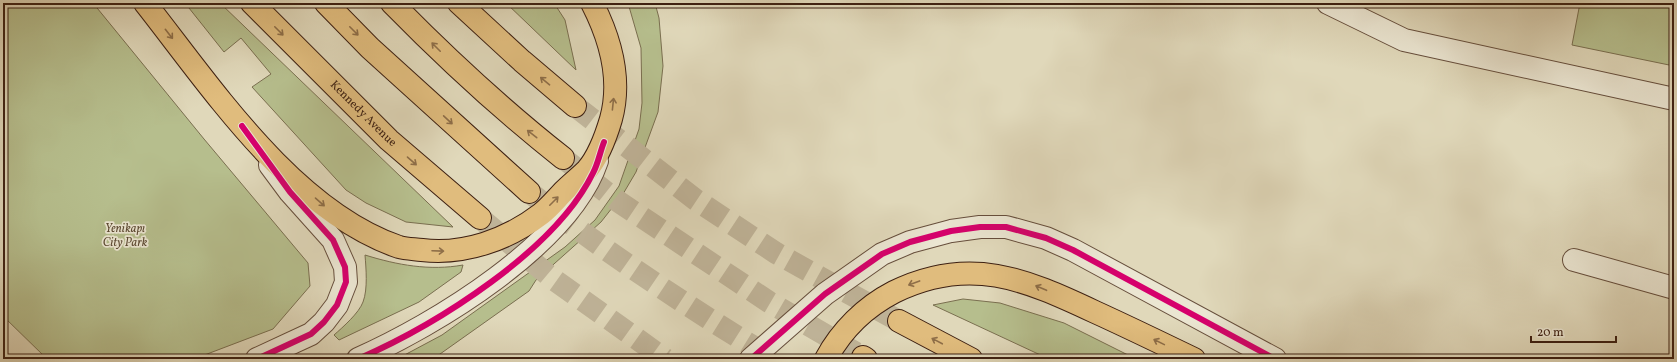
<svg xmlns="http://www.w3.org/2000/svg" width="1677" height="362" font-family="Vollkorn,serif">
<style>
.green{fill:#b6be8d;stroke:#7a6f50}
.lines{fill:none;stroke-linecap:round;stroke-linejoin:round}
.major-tunnel{stroke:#bfb398;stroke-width:22;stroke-dasharray:22 11;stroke-linecap:butt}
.highway-tunnel{stroke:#bfb398;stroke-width:22;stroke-dasharray:22 11;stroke-linecap:butt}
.minor-casing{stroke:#664e3c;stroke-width:24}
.major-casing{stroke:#3d2012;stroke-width:24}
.highway-casing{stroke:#3d2012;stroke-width:24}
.minor{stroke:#ebe6d2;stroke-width:22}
.major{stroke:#e0bc7d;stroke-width:22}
.highway{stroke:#e0bc7d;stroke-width:22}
.cycleway-casing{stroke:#ebe6d2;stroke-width:8}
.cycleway{stroke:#d6006c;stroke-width:6}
.oneway{stroke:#8e6e48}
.labels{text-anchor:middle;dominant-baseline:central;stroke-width:3.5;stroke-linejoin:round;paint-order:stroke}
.street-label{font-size:12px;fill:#3d2012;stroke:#ebe6d2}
.park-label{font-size:12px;font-style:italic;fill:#5b4831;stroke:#ebe6d2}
</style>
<rect width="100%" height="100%" fill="#e0d8ba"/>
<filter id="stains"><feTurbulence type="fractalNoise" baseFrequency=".005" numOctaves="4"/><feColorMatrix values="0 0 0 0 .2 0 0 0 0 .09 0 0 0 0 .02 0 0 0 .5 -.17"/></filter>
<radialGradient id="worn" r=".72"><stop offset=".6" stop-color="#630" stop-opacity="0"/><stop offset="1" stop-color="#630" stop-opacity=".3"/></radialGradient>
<path class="green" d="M3 3H93L204 139 308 263 310 286 273 329 194 359H50L45 357 3 316Z
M185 3H220L453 227 406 222 366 203 346 190 252 87 271 74 241 38 224 52Z
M506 3H554L565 20 576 70Z
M628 3H655L659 18 663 66 658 112 636 172 623 194 601 222 536 280 529 291 433 359H397L442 335 565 247 595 220 619 186 639 129 642 103 641 48Z
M1580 3H1674V66L1572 45Z
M365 255C397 265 430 271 463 265L461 272 419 302 339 340 334 335C343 327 359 313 363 302 368 289 366 268 365 255Z
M963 299 1000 303 1064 323 1136 359H1049L933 305Z"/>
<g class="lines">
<path class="major-tunnel" d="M575 106 696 200 776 253 899 321
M480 218 553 279 665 359"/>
<path class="highway-tunnel" d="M563 158 616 200 769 302 863 357
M529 192C607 253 689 308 774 359"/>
<defs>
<path id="minor" d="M1328 3 1404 40 1674 99
M1574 260 1674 288
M257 359 311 334 324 322 337 305 346 282 345 267 333 240 290 192 270 165
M358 359C435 325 569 244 597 161
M751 359 825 294 882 254 910 242 951 231 980 227H1006L1046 238 1073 250 1275 359"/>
<g id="major">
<path d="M145 3C212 88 293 211 399 247 406 249 414 249 422 250 464 255 507 240 541 214 550 207 557 198 565 190 572 183 580 177 587 170 599 156 606 136 611 119 622 79 610 38 592 3"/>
<path id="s1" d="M252 3 389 140 480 218"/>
<path d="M459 3 522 61 575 106"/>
<path d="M899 321 971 359"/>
<path d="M826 359C841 331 865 307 894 292 969 255 1025 279 1095 312 1128 327 1161 343 1194 359"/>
</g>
<path id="highway" d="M326 3 370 48 529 192
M392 3C446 58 502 110 563 158
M863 357 866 359"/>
</defs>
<use href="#minor" class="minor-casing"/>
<use href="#major" class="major-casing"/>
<use href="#highway" class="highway-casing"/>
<use href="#minor" class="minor"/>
<use href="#major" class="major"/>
<use href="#highway" class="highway"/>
<defs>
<path id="cycleway" d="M242 126 290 192 333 240 345 267 346 282 337 305 324 322 311 334 257 359
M358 359C436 325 555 251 593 173 598 164 600 152 604 142
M751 359 825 294 882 254 910 242 951 231 980 227H1006L1046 238 1073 250 1275 359"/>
</defs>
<use href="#cycleway" class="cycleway-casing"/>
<use href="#cycleway" class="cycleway"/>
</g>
<defs><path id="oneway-shaft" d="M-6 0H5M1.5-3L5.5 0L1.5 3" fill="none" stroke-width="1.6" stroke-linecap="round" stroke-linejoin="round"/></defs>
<g class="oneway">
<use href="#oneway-shaft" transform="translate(279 31) rotate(45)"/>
<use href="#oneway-shaft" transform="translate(354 31) rotate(45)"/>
<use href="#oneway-shaft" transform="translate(169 34) rotate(52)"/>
<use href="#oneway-shaft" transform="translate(436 47) rotate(-135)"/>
<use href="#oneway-shaft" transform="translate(545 81) rotate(-140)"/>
<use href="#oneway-shaft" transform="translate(613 104) rotate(-84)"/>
<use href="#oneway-shaft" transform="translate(448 120) rotate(43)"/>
<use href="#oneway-shaft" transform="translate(532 134) rotate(-142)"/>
<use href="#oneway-shaft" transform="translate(412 161) rotate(41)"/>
<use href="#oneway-shaft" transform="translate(554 201) rotate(-45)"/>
<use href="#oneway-shaft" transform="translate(320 202) rotate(41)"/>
<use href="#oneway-shaft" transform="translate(438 251) rotate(2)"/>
<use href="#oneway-shaft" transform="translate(914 283) rotate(160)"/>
<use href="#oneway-shaft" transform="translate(1041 288) rotate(-157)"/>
<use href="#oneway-shaft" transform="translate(937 341) rotate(-152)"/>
<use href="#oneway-shaft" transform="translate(1159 342) rotate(-154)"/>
</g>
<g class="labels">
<g class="street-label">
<text stroke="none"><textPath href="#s1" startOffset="157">Kennedy Avenue</textPath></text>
</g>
<g class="park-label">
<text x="125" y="229">Yenikapı<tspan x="125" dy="14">City Park</tspan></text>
</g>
</g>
<rect width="1677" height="362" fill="none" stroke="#e0d8ba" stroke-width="16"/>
<rect x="4" y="4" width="1669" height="354" fill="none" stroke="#3d2012" stroke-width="2"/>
<rect x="8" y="8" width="1661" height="346" fill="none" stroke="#3d2012"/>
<path d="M1531 336v6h85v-6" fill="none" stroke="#3d2012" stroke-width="2"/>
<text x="1537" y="336" font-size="12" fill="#3d2012" stroke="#ebe6d2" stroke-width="3" paint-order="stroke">20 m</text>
<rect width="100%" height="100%" filter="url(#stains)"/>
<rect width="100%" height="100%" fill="url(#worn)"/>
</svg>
